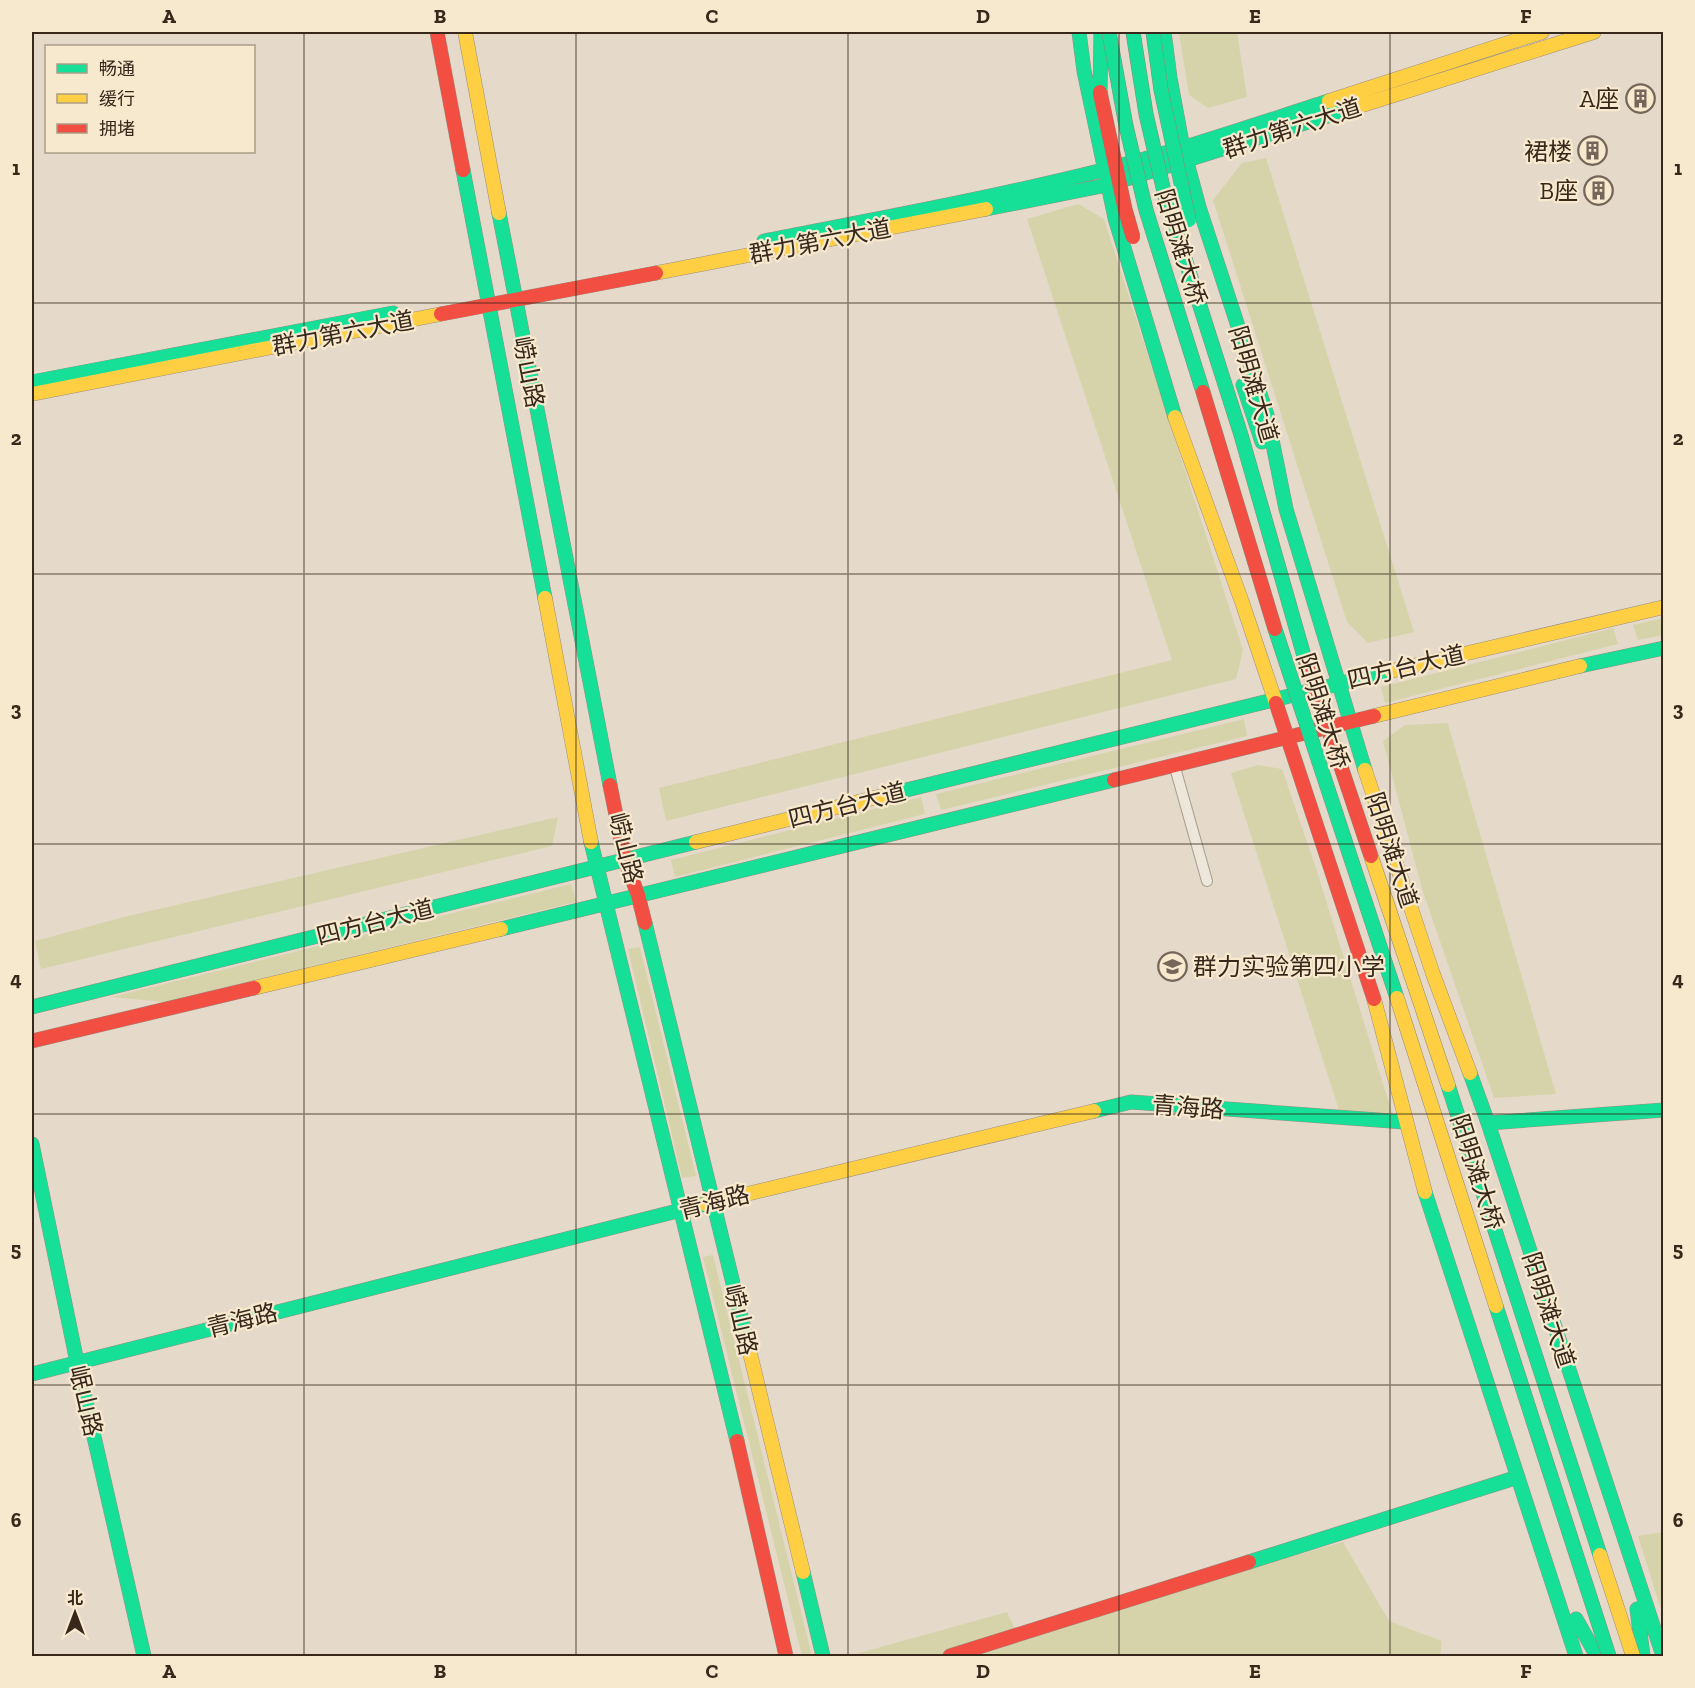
<svg xmlns="http://www.w3.org/2000/svg" width="1695" height="1688" font-family="'Zilla Slab','Noto Sans SC',serif">
<style>
.green{fill:#d6d3ab}
.lines{fill:none;stroke-linecap:round;stroke-linejoin:round}
.street-casing{stroke:#a99f93;stroke-width:12}
.fast-casing{stroke:#998f83;stroke-width:15}
.slow-casing{stroke:#998f83;stroke-width:15}
.jam-casing{stroke:#998f83;stroke-width:15}
.street{stroke:#ece6db;stroke-width:10}
.fast{stroke:#16e098;stroke-width:14}
.slow{stroke:#ffcf43;stroke-width:14}
.jam{stroke:#f24e42;stroke-width:14}
.fast-bridge-casing{stroke:#8f857a;stroke-width:15;stroke-linecap:butt}
.slow-bridge-casing{stroke:#8f857a;stroke-width:15;stroke-linecap:butt}
.jam-bridge-casing{stroke:#8f857a;stroke-width:15;stroke-linecap:butt}
.fast-bridge{stroke:#16e098;stroke-width:14}
.slow-bridge{stroke:#ffcf43;stroke-width:14}
.jam-bridge{stroke:#f24e42;stroke-width:14}
.grid{fill:none;stroke:#37281b;stroke-width:1.5;stroke-opacity:0.55}
.labels{text-anchor:middle;dominant-baseline:central;stroke-width:4.5;stroke-linejoin:round;paint-order:stroke}
.poi-label{font-size:24px;fill:#37281b;stroke:#f7e9ce;text-anchor:end}
.street-label{font-size:24px;fill:#37281b;stroke:#f7e9ce}
.neatline{fill:none;stroke:#37281b;stroke-width:2}
.grid-label{font-size:20px;text-anchor:middle;font-weight:bold;fill:#37281b}
</style>
<rect width="100%" height="100%" fill="#e5dac9"/>
<path class="green" d="M1179 32H1237L1247 97 1208 108 1189 95Z
M1266 158 1414 632 1368 643 1347 622 1213 200 1242 163Z
M1078 204 1104 219 1243 650 1236 679 666 821 659 788 1172 660 1027 219Z
M1663 618V635L1638 640 1633 625Z
M1613 628 1618 644 1385 703 1381 687Z
M1244 719 1247 736 941 810 936 794Z
M1448 723V724L1556 1094 1494 1098 1422 889 1383 741 1405 725Z
M1258 765 1282 769 1316 868 1393 1116 1339 1110 1231 773Z
M921 797 925 814 675 877 671 860Z
M558 817 552 846 41 969 35 941 124 917Z
M571 884 576 902 164 1002 111 997Z
M640 947 696 1176 682 1178 628 949Z
M713 1255 812 1656H802L703 1257Z
M1663 1532H1664L1663 1616 1638 1536Z
M1343 1542 1389 1621 1442 1641 1440 1656H848L1007 1612 1017 1633Z"/>
<g class="lines">
<defs>
<path id="street" d="M1174 764 1207 881"/>
<path id="fast" d="M1079 32 1084 71 1115 218 1175 417
M1164 32 1170 78 1183 148 1199 207 1267 415 1286 509 1365 770
M1100 92 1101 32
M463 170 545 598
M986 209 1107 185 1353 108
M499 213 610 785
M764 241C877 219 991 198 1103 170 1179 151 1254 125 1329 101
M32 382 393 313
M1243 385 1262 442
M1580 666 1664 648
M886 795 1391 671
M591 842 737 1441
M645 923 750 1353
M501 929 1114 780
M32 1007 696 842
M1470 1073 1488 1123 1663 1656
M1094 1111 1131 1102 1405 1122
M1488 1123 1664 1110
M32 1144 77 1362 144 1656
M1425 1192 1576 1656
M32 1374 705 1204
M1249 1562 1518 1477
M803 1572 823 1656
M1637 1609 1643 1656
M1576 1619 1597 1656"/>
<path id="slow" d="M465 32 499 213
M1329 101 1542 32
M1353 108 1594 32
M656 273 986 209
M32 394 441 314
M1175 417 1242 602 1276 703
M545 598 591 842
M1391 671 1664 607
M1374 716 1580 666
M1365 770 1433 974 1470 1073
M696 842 886 795
M254 988 501 929
M1374 999 1425 1192
M705 1204 1094 1111
M750 1353 803 1572"/>
<path id="jam" d="M437 32 463 170
M441 314 656 273
M1276 703 1374 999
M1114 780 1374 716
M610 785 625 860 638 895 645 923
M32 1041 254 988
M737 1441 786 1656
M950 1656 1249 1562"/>
</defs>
<use href="#street" class="street-casing"/>
<use href="#fast" class="fast-casing"/>
<use href="#slow" class="slow-casing"/>
<use href="#jam" class="jam-casing"/>
<use href="#street" class="street"/>
<use href="#fast" class="fast"/>
<use href="#slow" class="slow"/>
<use href="#jam" class="jam"/>
<defs>
<path id="fast-bridge" d="M1109 32 1126 126 1146 210 1203 392
M1133 32 1146 114 1165 196 1241 435 1306 663
M1153 32 1161 90 1189 220
M1275 629 1397 998
M1448 1085 1600 1555
M1496 1306 1609 1656"/>
<path id="slow-bridge" d="M1371 856 1448 1085
M1397 998 1496 1306
M1600 1555 1633 1656"/>
<path id="jam-bridge" d="M1100 92 1125 209 1133 237
M1203 392 1275 629
M1306 663 1371 856"/>
</defs>
<use href="#fast-bridge" class="fast-bridge-casing"/>
<use href="#slow-bridge" class="slow-bridge-casing"/>
<use href="#jam-bridge" class="jam-bridge-casing"/>
<use href="#fast-bridge" class="fast-bridge"/>
<use href="#slow-bridge" class="slow-bridge"/>
<use href="#jam-bridge" class="jam-bridge"/>
</g>
<path class="grid" d="M304 32V1656M576 32V1656M848 32V1656M1119 32V1656M1390 32V1656M32 303H1664M32 574H1664M32 844H1664M32 1114H1664M32 1385H1664"/>
<defs>
<symbol id="building-ring" viewBox="-11 -11 22 22"><circle r="9.5" fill="#f7e9ce" stroke="#746658" stroke-width="1.5"/><path d="M-4-6H4V6H1V3H-1V6H-4ZM-2.5-4.3h1.7v1.8h-1.7ZM.8-4.3h1.7v1.8H.8ZM-2.5-1h1.7V.8h-1.7ZM.8-1h1.7V.8H.8Z" fill="#746658"/></symbol>
<symbol id="school-ring" viewBox="-11 -11 22 22"><circle r="9.5" fill="#f7e9ce" stroke="#746658" stroke-width="1.5"/><path d="M0-5L7-2L0 1L-7-2ZM-4 1L0 2.5L4 1V4Q0 6-4 4Z" fill="#746658"/></symbol>
</defs>
<g fill-rule="evenodd">
<use href="#building-ring" x="1624" y="82" width="33" height="33"/>
<use href="#building-ring" x="1576" y="134" width="33" height="33"/>
<use href="#building-ring" x="1582" y="174" width="33" height="33"/>
<use href="#school-ring" x="1156" y="950" width="33" height="33"/>
</g>
<g class="labels">
<g class="poi-label">
<text x="1619" y="98">A座</text>
<text x="1572" y="151">裙楼</text>
<text x="1578" y="190">B座</text>
<text x="1193" y="966" text-anchor="start">群力实验第四小学</text>
</g>
<g class="street-label">
<text transform="translate(1292 128) rotate(-18)">群力第六大道</text>
<text transform="translate(820 241) rotate(-11)">群力第六大道</text>
<text transform="translate(1181 247) rotate(73)">阳明滩大桥</text>
<text transform="translate(343 333) rotate(-11)">群力第六大道</text>
<text transform="translate(529 372) rotate(79)">崂山路</text>
<text transform="translate(1254 384) rotate(74)">阳明滩大道</text>
<text transform="translate(1406 667) rotate(-13)">四方台大道</text>
<text transform="translate(1323 711) rotate(72)">阳明滩大桥</text>
<text transform="translate(847 805) rotate(-14)">四方台大道</text>
<text transform="translate(626 848) rotate(76)">崂山路</text>
<text transform="translate(1392 850) rotate(72)">阳明滩大道</text>
<text transform="translate(375 922) rotate(-14)">四方台大道</text>
<text transform="translate(1188 1107) rotate(4)">青海路</text>
<text transform="translate(1477 1172) rotate(72)">阳明滩大桥</text>
<text transform="translate(714 1202) rotate(-14)">青海路</text>
<text transform="translate(1549 1310) rotate(72)">阳明滩大道</text>
<text transform="translate(242 1320) rotate(-14)">青海路</text>
<text transform="translate(741 1320) rotate(77)">崂山路</text>
<text transform="translate(86 1401) rotate(77)">岷山路</text>
</g>
</g>
<rect width="1695" height="1688" fill="none" stroke="#f7e9ce" stroke-width="66"/>
<rect x="45" y="45" width="210" height="108" fill="#f7e9ce" stroke="#aa9c86" stroke-width="1.5"/>
<rect x="57" y="64" width="30" height="9" fill="#16e098" stroke="#aa9c86" stroke-width="1.5"/>
<text x="99" y="75" font-size="18" fill="#37281b">畅通</text>
<rect x="57" y="94" width="30" height="9" fill="#ffcf43" stroke="#aa9c86" stroke-width="1.5"/>
<text x="99" y="105" font-size="18" fill="#37281b">缓行</text>
<rect x="57" y="124" width="30" height="9" fill="#f24e42" stroke="#aa9c86" stroke-width="1.5"/>
<text x="99" y="135" font-size="18" fill="#37281b">拥堵</text>
<g transform="translate(75 1613)" stroke="#f7e9ce" stroke-width="4.5" paint-order="stroke">
<path d="M0-4.5L10 22L0 15L-10 22Z" fill="#37281b"/>
<text y="-9" font-size="16" font-weight="bold" text-anchor="middle" fill="#37281b">北</text>
</g>
<rect x="33" y="33" width="1629" height="1622" class="neatline"/>
<g class="grid-label">
<text x="169" y="23">A</text>
<text x="440" y="23">B</text>
<text x="712" y="23">C</text>
<text x="983" y="23">D</text>
<text x="1255" y="23">E</text>
<text x="1526" y="23">F</text>
<text x="16" y="175">1</text>
<text x="1678" y="175">1</text>
<text x="16" y="445">2</text>
<text x="1678" y="445">2</text>
<text x="16" y="716">3</text>
<text x="1678" y="716">3</text>
<text x="16" y="986">4</text>
<text x="1678" y="986">4</text>
<text x="16" y="1256">5</text>
<text x="1678" y="1256">5</text>
<text x="16" y="1527">6</text>
<text x="1678" y="1527">6</text>
<text x="169" y="1678">A</text>
<text x="440" y="1678">B</text>
<text x="712" y="1678">C</text>
<text x="983" y="1678">D</text>
<text x="1255" y="1678">E</text>
<text x="1526" y="1678">F</text>
</g>
</svg>
